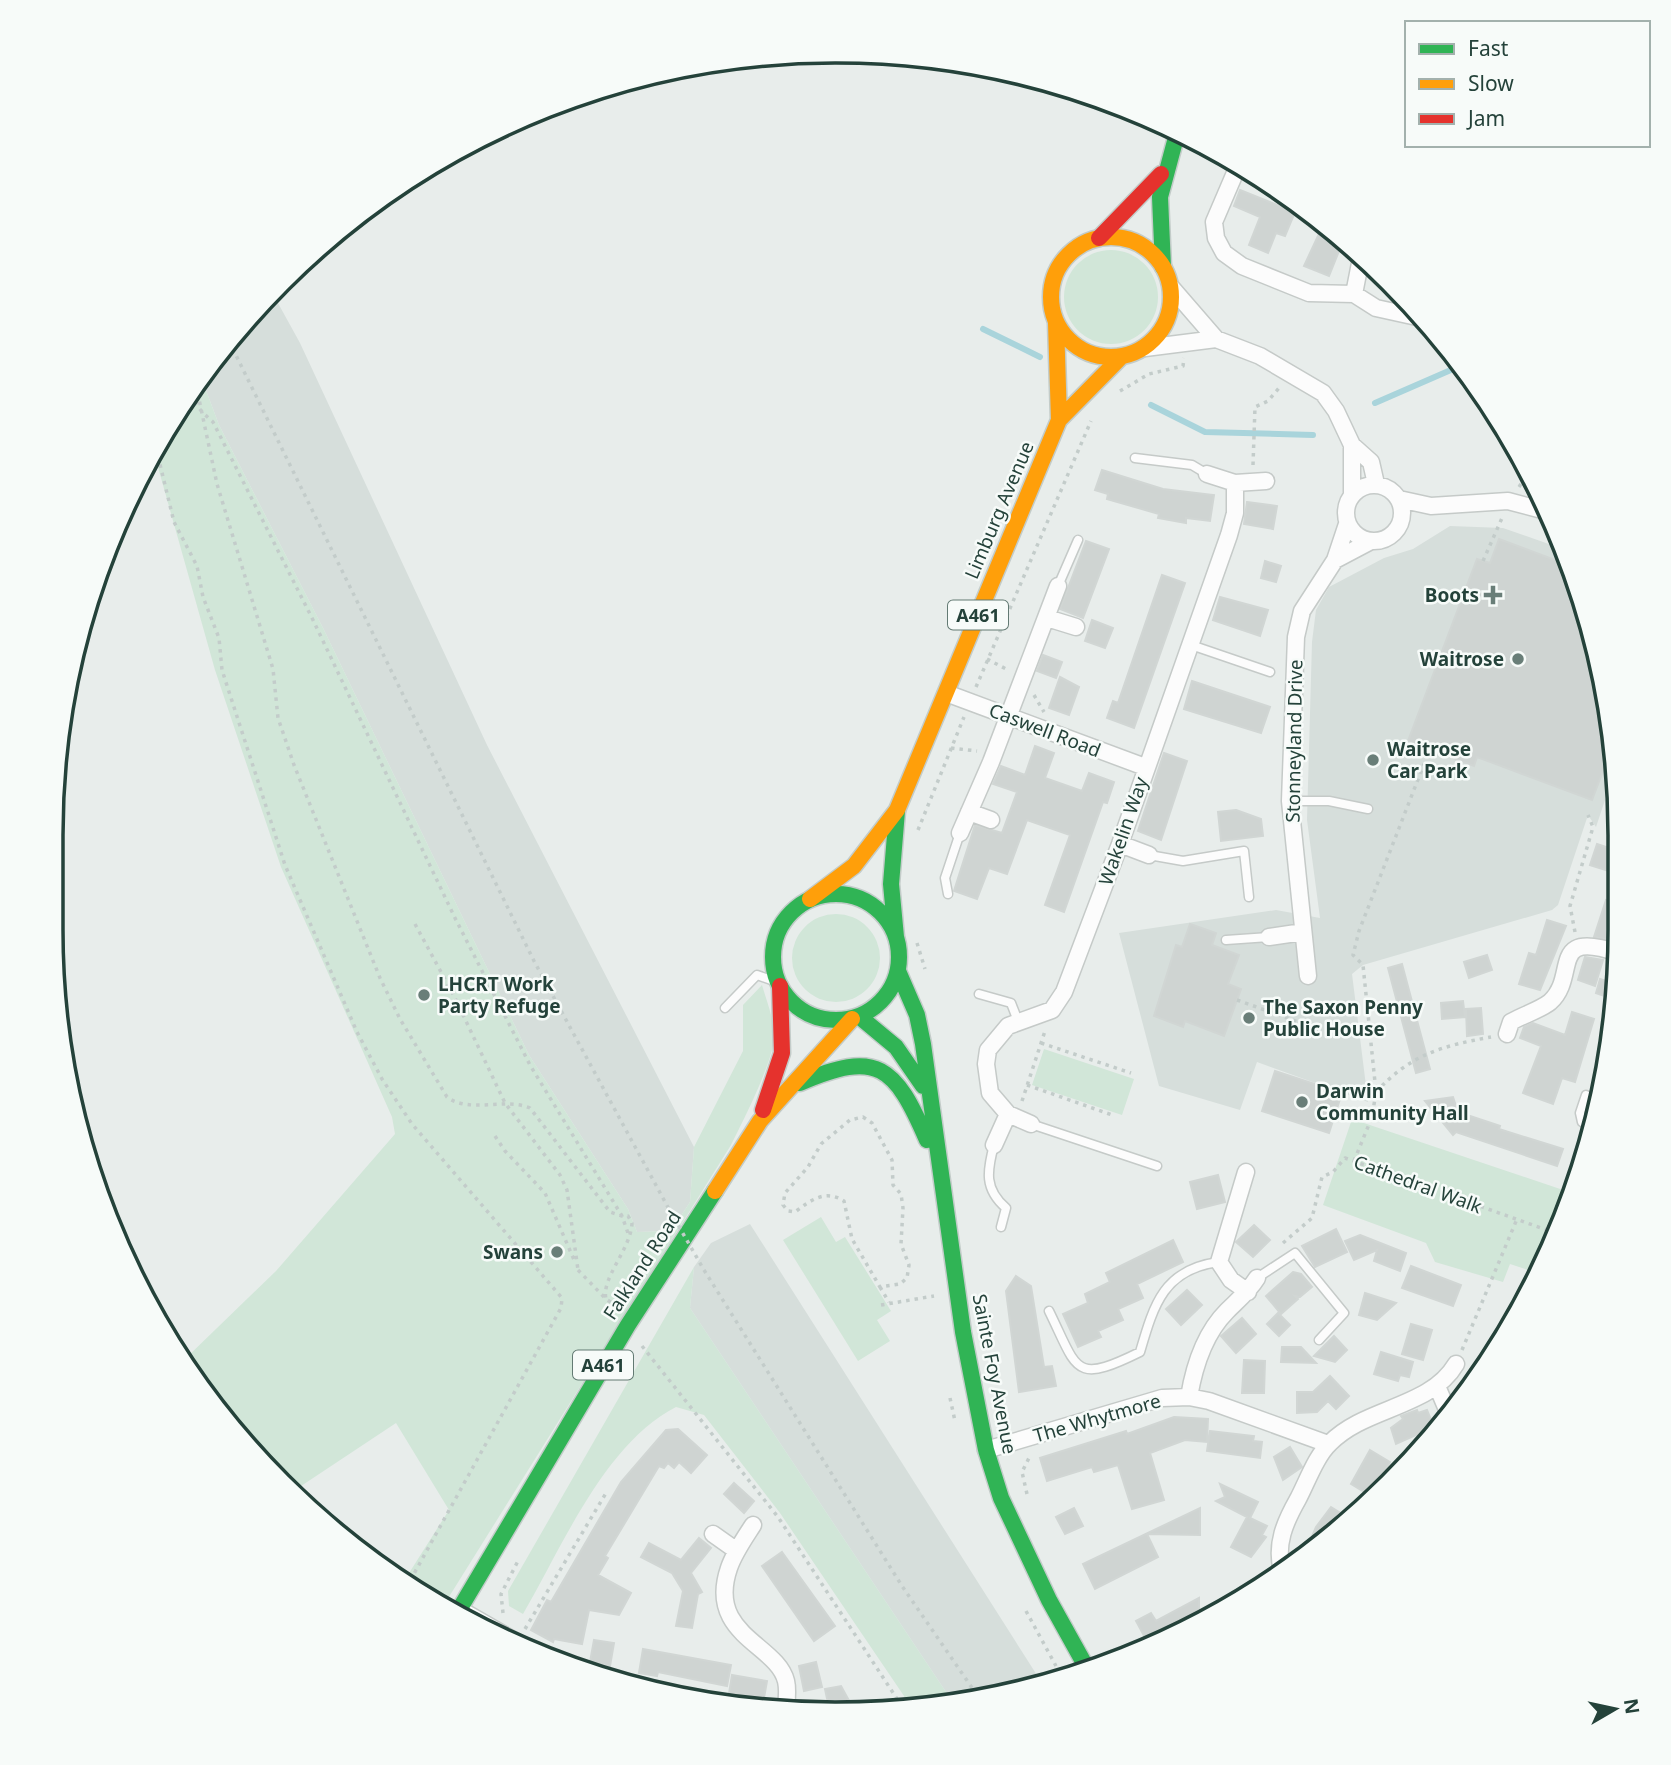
<svg xmlns="http://www.w3.org/2000/svg" width="1671" height="1765" font-family="'Noto Sans',sans-serif">
<style>
.built{fill:#d6dedb}
.green{fill:#d1e6d8}
.lines{fill:none;stroke-linecap:round;stroke-linejoin:round}
.stream{stroke:#a9d4db;stroke-width:6}
.building{fill:#cfd4d2;stroke:#d1d6d4;stroke-width:2}
.lane-casing{stroke:#c5cac8;stroke-width:11}
.street-casing{stroke:#c5cac8;stroke-width:19}
.fast-casing{stroke:#c3ccc9;stroke-width:19}
.slow-casing{stroke:#c3ccc9;stroke-width:19}
.jam-casing{stroke:#c3ccc9;stroke-width:19}
.path{stroke:#c3ccca;stroke-width:3.5;stroke-dasharray:3.5 5;stroke-linecap:butt}
.lane{stroke:#fcfcfc;stroke-width:8}
.street{stroke:#fcfcfc;stroke-width:16}
.fast{stroke:#30b455;stroke-width:16}
.slow{stroke:#ff9f0a;stroke-width:16}
.jam{stroke:#e5322d;stroke-width:16}
.path-bridge{stroke:#c3ccca;stroke-width:3.5;stroke-dasharray:3.5 5;stroke-linecap:butt}
.poi-dot{fill:#697e78;stroke:#f7fbf9;stroke-width:2.5}
.labels{text-anchor:middle;dominant-baseline:central;stroke-width:5;stroke-linejoin:round;paint-order:stroke}
.shield{fill:#f7fbf9;stroke:#637a73;stroke-width:2}
.shield-label{font-size:18px;font-weight:bold;fill:#24423a}
.street-label{font-size:19px;fill:#24423a;stroke:#f7fbf9}
.poi-label{font-size:19px;font-weight:bold;fill:#24423a;stroke:#f7fbf9;text-anchor:start}
.rim{fill:none;stroke:#24423a;stroke-width:3.5}
</style>
<rect width="100%" height="100%" fill="#e8edeb"/>
<path class="built" d="M273 294 300 343 487 745 694 1147 690 1202 671 1231 637 1232 628 1209 529 1055 323 628 219 425 201 377 213 357Z
M1450 526 1503 528 1563 549 1579 584 1614 733 1615 770 1596 827 1588 815 1558 905 1552 910 1363 965 1352 974 1368 1102 1257 1062 1240 1110 1159 1086 1119 933 1276 910 1320 918 1307 820 1312 642 1316 610 1329 587 1384 558 1413 549Z
M750 1224 1042 1683 954 1704 690 1308 694 1267 711 1243Z"/>
<path class="green" d="M1064 297a47 47 0 1 1 94 0a47 47 0 1 1-94 0Z
M201 377 219 425 323 628 529 1055 628 1209 637 1232 671 1231 690 1202 694 1147 743 1051V1005L762 985C767 1002 775 1022 774 1039 772 1064 743 1121 731 1145L442 1608 404 1581 449 1510 396 1423 292 1492 213 1407 185 1359 276 1271 395 1134 392 1117 281 867 215 670 154 453Z
M792 958a44 44 0 1 1 88 0a44 44 0 1 1-88 0Z
M1044 1049 1134 1079 1122 1115 1032 1085Z
M1352 1119 1572 1193 1560 1230 1537 1273 1510 1264 1503 1282 1435 1262 1426 1243 1323 1205Z
M821 1217 836 1242 845 1237 891 1311 877 1320 890 1341 858 1361 783 1240Z
M694 1267 690 1308 954 1704 938 1708H908L904 1696 780 1513 704 1415 676 1407C605 1443 562 1547 523 1614L509 1606 508 1591Z"/>
<g class="lines">
<path class="stream" d="M983 329 1040 357
M1375 403 1460 366
M1151 405 1205 432 1313 435"/>
</g>
<path class="building" d="M1240 190 1295 212 1285 236 1276 233 1268 253 1249 245 1260 217 1234 206Z
M1324 223 1343 241 1329 276 1304 266Z
M1102 470 1163 489 1214 495 1210 521 1186 518V523L1158 518 1159 514 1107 499 1108 494 1095 490Z
M1247 502 1277 506 1273 529 1244 524Z
M1499 539 1571 566 1579 584 1614 733V742L1592 800 1477 757 1474 766 1408 741 1477 559 1490 563Z
M1086 541 1109 549 1083 618 1060 609Z
M1265 561 1281 566 1276 582 1261 578Z
M1162 575 1185 583 1134 728 1107 718 1113 701 1118 703Z
M1220 597 1268 610 1260 636 1213 620Z
M1092 620 1113 628 1105 648 1085 641Z
M1043 655 1062 662 1056 678 1037 671Z
M1060 677 1079 687 1069 715 1049 708Z
M1192 681 1270 707 1261 733 1184 709Z
M1035 746 1054 753 1045 778 1082 791 1089 773 1114 782 1107 803 1103 802 1064 912 1045 905 1070 835 1027 820 1007 874 989 868 977 899 954 891 975 825 1002 833 1017 792 993 784 1001 766 1025 775Z
M1164 753 1187 761 1161 840 1138 831Z
M1236 810 1261 819 1263 836 1221 841 1218 812Z
M1597 844 1618 851V874L1590 865Z
M1606 900 1619 904 1620 935 1612 933 1610 940 1594 937Z
M1547 920 1566 926 1540 990 1519 984 1529 953 1536 955Z
M1190 924 1216 933 1212 945 1239 955 1228 984 1241 989 1224 1036 1185 1021 1183 1027 1154 1016 1176 945 1182 947Z
M1487 955 1492 970 1469 978 1464 962Z
M1585 957 1603 960 1595 986 1578 980Z
M1402 964 1430 1069 1416 1073 1388 968Z
M1600 979 1615 984 1613 999 1596 993Z
M1463 1001 1465 1017 1442 1019 1441 1003Z
M1481 1008 1483 1034 1467 1036 1466 1009Z
M1572 1012 1594 1019 1575 1082 1562 1078 1553 1104 1523 1093 1541 1046 1520 1038 1524 1027 1533 1023 1565 1035Z
M1275 1071 1342 1093 1329 1133 1262 1111Z
M1453 1097 1458 1112 1500 1126 1499 1129 1563 1149 1557 1166 1456 1132 1453 1135 1425 1101Z
M1218 1175 1225 1202 1197 1209 1190 1182Z
M1254 1225 1270 1240 1253 1257 1236 1242Z
M1336 1229 1347 1252 1315 1267 1302 1246Z
M1360 1235 1406 1253 1400 1271 1374 1261 1377 1250 1354 1260 1345 1241Z
M1173 1240 1183 1262 1137 1284 1143 1298 1118 1309 1123 1320 1098 1331 1101 1337 1078 1347 1063 1314 1088 1303 1085 1294 1110 1282 1106 1273Z
M1411 1266 1461 1285 1453 1306 1402 1288Z
M1293 1272 1301 1274 1312 1287 1300 1297 1295 1296 1298 1299 1281 1314 1266 1296Z
M1016 1276 1031 1286 1044 1367 1052 1366 1056 1386 1019 1392 1006 1291Z
M1187 1290 1202 1305 1181 1325 1166 1309Z
M1365 1293 1396 1303 1377 1320 1359 1315Z
M1278 1313 1290 1325 1279 1336 1267 1324Z
M1242 1318 1256 1334 1236 1353 1221 1336Z
M1411 1324 1432 1330 1423 1360 1402 1354Z
M1334 1336 1347 1350 1335 1362 1314 1356Z
M1282 1347H1301L1316 1363 1281 1362Z
M1381 1352 1413 1362 1409 1377 1400 1375 1398 1381 1374 1374Z
M1244 1360 1265 1361 1264 1393H1242Z
M1330 1376 1349 1396 1336 1409 1328 1401 1317 1412 1297 1413V1392H1313Z
M1417 1410 1418 1413 1427 1410 1434 1427 1396 1444 1391 1428 1403 1419 1401 1416Z
M1174 1417 1208 1419 1207 1442 1185 1440 1150 1453 1164 1500 1132 1509 1118 1465 1094 1472 1092 1467 1047 1481 1040 1458 1126 1431 1127 1434Z
M678 1429 707 1455 691 1473 679 1462 674 1468 668 1463 664 1468 659 1466 605 1556 608 1558 598 1575 631 1593 619 1615 589 1610 582 1644 554 1639 553 1642 531 1630 547 1600 551 1602 621 1482 666 1430Z
M1210 1431 1254 1436 1253 1441 1262 1442 1260 1458 1207 1451Z
M1290 1447 1302 1467 1283 1480 1274 1457Z
M1370 1450 1390 1462 1371 1496 1351 1484Z
M734 1483 754 1501 744 1513 724 1494Z
M1220 1484 1258 1502 1250 1518 1267 1526 1262 1535 1266 1537 1251 1557 1231 1547 1247 1517 1216 1501 1225 1497Z
M1331 1507 1352 1520 1304 1555 1316 1527Z
M1074 1508 1083 1526 1065 1534 1056 1517Z
M1200 1508V1535L1147 1534 1158 1557 1095 1589 1083 1564Z
M699 1538 711 1548 691 1573 702 1592 698 1594 692 1628 676 1626 683 1591 672 1573 641 1557 649 1543 681 1560Z
M782 1552 835 1626 814 1641 762 1566Z
M1199 1598V1622L1149 1645 1136 1621 1151 1613 1156 1621Z
M594 1640 614 1643 610 1666 590 1662Z
M643 1649 731 1665 727 1686 658 1672 657 1676 639 1673Z
M816 1662 822 1687 804 1691 799 1666Z
M732 1675 767 1681 764 1698 748 1695 746 1708 727 1706Z
M841 1686 853 1708H829L825 1689Z"/>
<g class="lines">
<defs>
<path id="lane" d="M1135 458 1192 465 1207 474
M1058 586 1078 540
M1191 645 1270 672
M1290 801H1329L1368 809
M1149 855 1183 861 1244 851 1249 897
M948 894 945 878 960 833
M1226 940 1269 937
M979 994 1011 1003 1018 1021
M725 1008 757 975 777 982
M1586 1095 1580 1113 1582 1122 1591 1128
M1031 1124 1157 1166
M994 1145C987 1171 984 1189 1006 1208L1001 1227
M1257 1278 1295 1253 1344 1313 1319 1340
M1049 1311C1078 1370 1073 1385 1140 1352 1154 1304 1164 1269 1219 1262"/>
<path id="street" d="M1238 166 1214 222 1216 238 1224 253 1242 266 1309 293 1354 294 1376 308 1426 319
M1171 287 1216 339
M1354 294 1361 258
M1145 348 1216 339 1260 356 1323 393 1336 411 1352 445V495
M1352 445 1371 462 1376 484
M1207 474 1235 483 1266 481
M1346 513a28 28 0 1 1 56 0a28 28 0 1 1-56 0Z
M1399 499 1431 506 1508 501 1546 511
M1335 560 1371 541
M1047 618 1076 627
M946 693 1145 767
M969 812 991 820
M960 833 991 762 1058 586
M1120 844 1149 855
M1269 937 1303 932
M1308 976 1290 801 1296 637 1302 611 1335 560 1347 524
M1507 1034 1511 1022C1523 1015 1540 1010 1550 1002 1579 976 1547 929 1618 953
M1031 1124 1008 1114 990 1093 986 1064 988 1050 1008 1026 1052 1010 1064 992 1120 844 1229 535 1235 513V483
M994 1145 1008 1114
M1246 1172 1219 1262 1231 1280 1248 1292
M1437 1386 1448 1412
M1189 1397C1194 1367 1205 1333 1227 1311 1238 1300 1249 1291 1257 1278
M986 1450 1162 1398 1189 1397 1209 1401 1328 1444
M753 1525C744 1539 734 1553 729 1568 706 1635 777 1644 786 1681 788 1689 787 1699 786 1708
M713 1534 737 1551
M1282 1571C1275 1544 1285 1522 1298 1499 1307 1482 1316 1456 1330 1443 1365 1407 1430 1408 1456 1364
M459 1609 520 1644"/>
<path id="fast" d="M1163 267 1160 197 1178 130
M773 957a63 63 0 1 1 126 0a63 63 0 1 1-126 0Z
M896 937 891 884 897 811
M898 971 917 1015 923 1044 963 1332 986 1450 1001 1498 1049 1600 1089 1672
M860 1017 896 1047 923 1086
M800 1083C878 1049 895 1066 927 1140
M456 1615 628 1325 715 1191"/>
<path id="slow" d="M1051 297a60 60 0 1 1 120 0a60 60 0 1 1-120 0Z
M1056 323 1059 420
M810 899 854 866 897 810 1059 420 1122 356
M715 1191 760 1121 852 1019"/>
<path id="jam" d="M1099 238 1161 174
M763 1110 782 1053 780 986"/>
</defs>
<use href="#lane" class="lane-casing"/>
<use href="#street" class="street-casing"/>
<use href="#fast" class="fast-casing"/>
<use href="#slow" class="slow-casing"/>
<use href="#jam" class="jam-casing"/>
<path class="path" d="M229 341 534 961 670 1211
M196 385 217 484 273 669 278 718 294 765 380 978 400 1019 447 1097C469 1114 505 1097 530 1108L610 1212 622 1216 629 1236
M1120 391 1149 374 1183 366 1184 358
M190 395 202 412 213 422 313 620 454 916 530 1065 622 1216H628L632 1223C631 1249 601 1278 606 1299
M156 448 174 522 197 566 203 597 219 638 222 670 285 865 357 1032 382 1079 412 1124 562 1298 561 1308 410 1581 439 1598
M1253 465 1255 407 1268 401 1279 388
M1519 487 1528 473
M1483 561 1502 518
M987 659 1008 670
M976 687 1091 421
M1034 695 1044 712
M951 748 977 751
M918 830 964 717
M415 924 454 996 505 1103 560 1175 567 1190 578 1270
M1575 932 1570 906 1593 827 1588 815
M917 943 925 969
M1237 1000 1326 1032
M1041 1043 1131 1073
M1027 1085 1115 1116
M1376 1092C1411 1054 1442 1046 1491 1037
M1022 1101 1045 1031
M863 1117 872 1123 892 1160 893 1185 901 1194 903 1208 901 1244 909 1265 907 1278 900 1284 880 1287 852 1239 844 1201C825 1189 811 1200 795 1212L788 1211 783 1205 785 1193 808 1167 821 1144 850 1120Z
M495 1136 505 1151 545 1193 575 1262
M1354 1161 1372 1117 1376 1092 1363 965 1353 955 1359 931 1424 764
M1283 1243 1312 1218 1322 1177 1333 1172 1345 1158 1558 1234
M578 1270 606 1299 615 1305
M704 1270 902 1586 979 1698
M880 1287 889 1302
M881 1305 934 1296
M642 1346 778 1517 903 1708
M1462 1350 1517 1219
M950 1398 955 1421
M1027 1494 1022 1472 1030 1456
M1026 1611 1056 1666
M503 1613 501 1594 519 1559
M525 1629 606 1493"/>
<use href="#lane" class="lane"/>
<use href="#street" class="street"/>
<use href="#fast" class="fast"/>
<use href="#slow" class="slow"/>
<use href="#jam" class="jam"/>
<path class="path-bridge" d="M670 1211 704 1270"/>
</g>
<g class="poi-dot">
<path d="M1489.5 584.5h7v7h7v7h-7v7h-7v-7h-7v-7h7z"/>
<circle cx="1518" cy="659" r="7"/>
<circle cx="1373" cy="760" r="7"/>
<circle cx="424" cy="995" r="7"/>
<circle cx="1249" cy="1018" r="7"/>
<circle cx="1302" cy="1102" r="7"/>
<circle cx="557" cy="1252" r="7"/>
</g>
<g class="labels">
<g class="shield">
<rect x="948" y="600.5" width="60" height="29" rx="5"/>
<rect x="573" y="1350.5" width="60" height="29" rx="5"/>
</g>
<g class="shield-label">
<text x="978" y="615">A461</text>
<text x="603" y="1365">A461</text>
</g>
<g class="street-label">
<text transform="translate(999 510) rotate(-67)">Limburg Avenue</text>
<text transform="translate(1045 730) rotate(21)">Caswell Road</text>
<text transform="translate(1294 741) rotate(-89)">Stonneyland Drive</text>
<text transform="translate(1123 831) rotate(-71)">Wakelin Way</text>
<text transform="translate(1418 1184) rotate(20)">Cathedral Walk</text>
<text transform="translate(642 1265) rotate(-57)">Falkland Road</text>
<text transform="translate(995 1374) rotate(79)">Sainte Foy Avenue</text>
<text transform="translate(1097 1418) rotate(-16)">The Whytmore</text>
</g>
<g class="poi-label">
<text x="1479" y="595" text-anchor="end">Boots</text>
<text x="1504" y="659" text-anchor="end">Waitrose</text>
<text x="1387" y="749">Waitrose<tspan x="1387" dy="22">Car Park</tspan></text>
<text x="438" y="984">LHCRT Work<tspan x="438" dy="22">Party Refuge</tspan></text>
<text x="1263" y="1007">The Saxon Penny<tspan x="1263" dy="22">Public House</tspan></text>
<text x="1316" y="1091">Darwin<tspan x="1316" dy="22">Community Hall</tspan></text>
<text x="543" y="1252" text-anchor="end">Swans</text>
</g>
</g>
<path d="M0 0H1671V1765H0ZM835 63H836A772 772 0 0 1 1608 835V930A772 772 0 0 1 836 1702H835A772 772 0 0 1 63 930V835A772 772 0 0 1 835 63Z" fill="#f7fbf9" fill-rule="evenodd"/>
<path class="rim" d="M835 63H836A772 772 0 0 1 1608 835V930A772 772 0 0 1 836 1702H835A772 772 0 0 1 63 930V835A772 772 0 0 1 835 63Z"/>
<rect x="1405" y="21" width="245" height="126" fill="#f7fbf9" stroke="#a3b1ad" stroke-width="2"/>
<rect x="1419" y="44" width="35" height="10" fill="#30b455" stroke="#a3b1ad" stroke-width="2"/>
<text x="1468" y="56" font-size="21" fill="#24423a">Fast</text>
<rect x="1419" y="79" width="35" height="10" fill="#ff9f0a" stroke="#a3b1ad" stroke-width="2"/>
<text x="1468" y="91" font-size="21" fill="#24423a">Slow</text>
<rect x="1419" y="114" width="35" height="10" fill="#e5322d" stroke="#a3b1ad" stroke-width="2"/>
<text x="1468" y="126" font-size="21" fill="#24423a">Jam</text>
<g transform="translate(1615 1709) rotate(81)" stroke="#f7fbf9" stroke-width="5" paint-order="stroke">
<path d="M0-5L12 26L0 18L-12 26Z" fill="#24423a"/>
<text y="-10" font-size="19" font-weight="bold" text-anchor="middle" fill="#24423a">N</text>
</g>
</svg>
